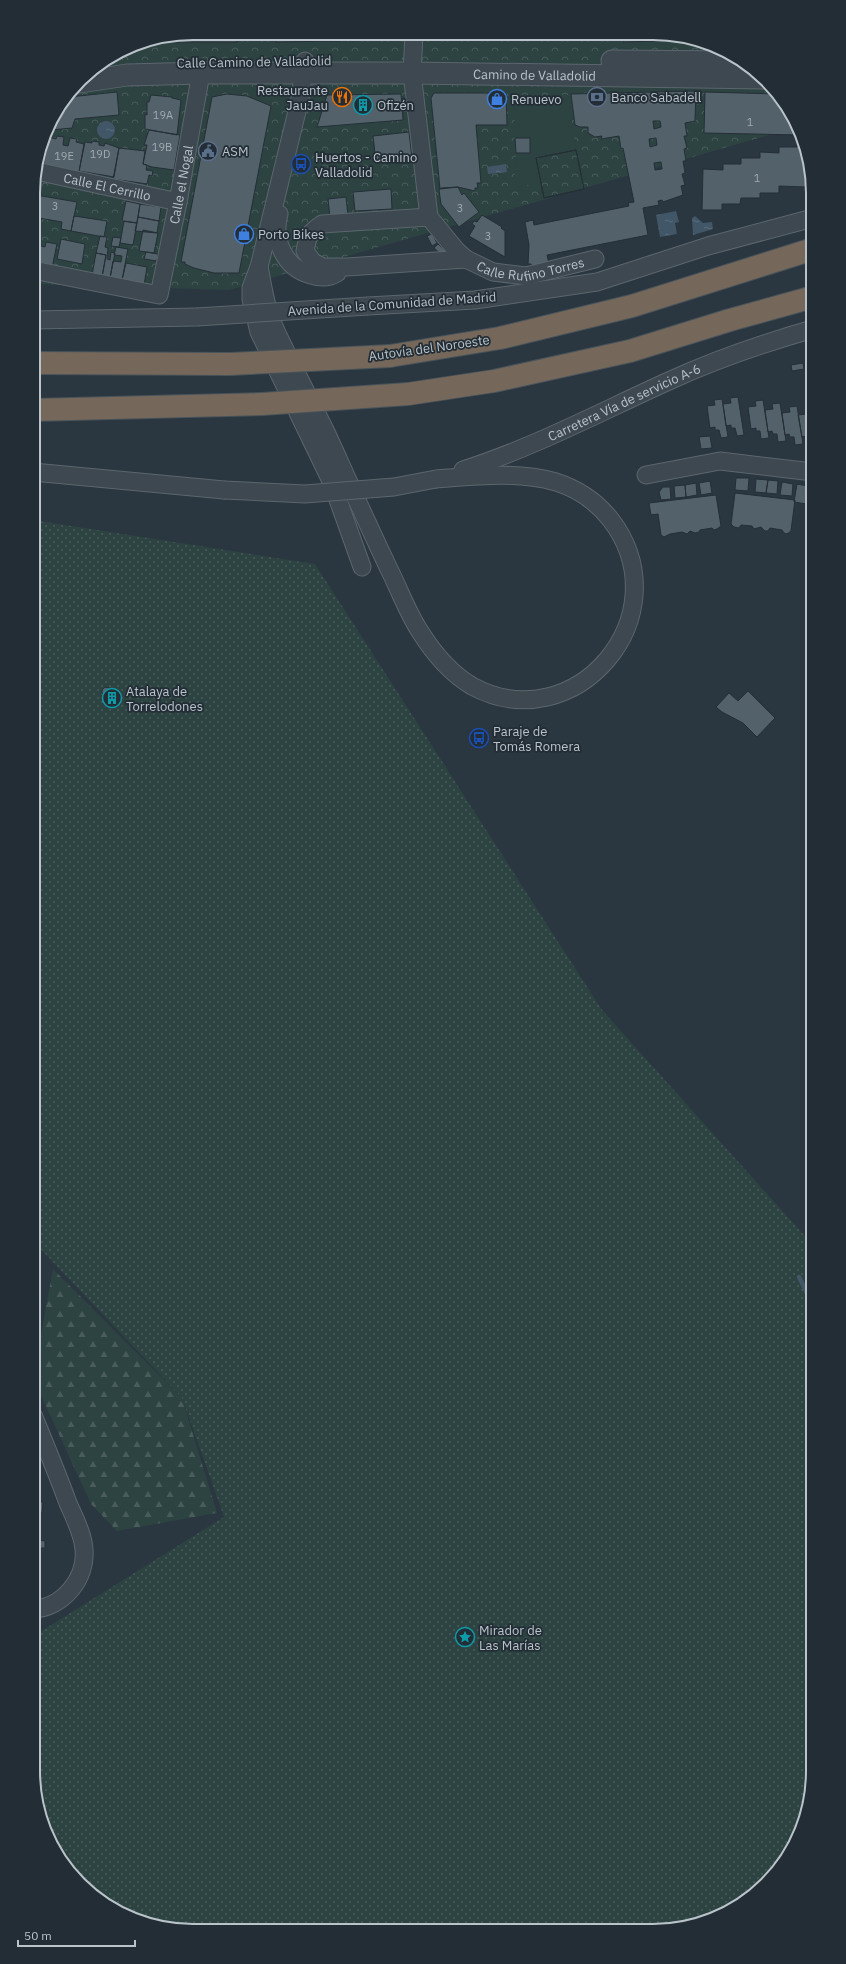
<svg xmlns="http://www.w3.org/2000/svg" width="846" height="1964" font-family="'IBM Plex Sans',sans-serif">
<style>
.grass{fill:url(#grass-dots)}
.forest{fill:url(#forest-firs)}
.park{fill:url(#park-crowns)}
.garden{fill:#2d4341}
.water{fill:url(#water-ripples)}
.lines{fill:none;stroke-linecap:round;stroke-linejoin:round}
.stream{stroke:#415667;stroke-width:4.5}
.building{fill:#53616a;stroke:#242f37;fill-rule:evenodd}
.minor-casing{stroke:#5b666d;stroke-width:19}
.tertiary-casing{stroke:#5b666d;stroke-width:23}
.motorway-casing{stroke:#48535a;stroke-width:24}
.minor{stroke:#3e4850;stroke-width:17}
.tertiary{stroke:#3e4850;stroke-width:21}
.motorway{stroke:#75685b;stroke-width:22}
.minor-bridge-casing{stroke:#5b666d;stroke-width:19;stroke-linecap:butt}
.motorway-bridge-casing{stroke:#48535a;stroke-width:24;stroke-linecap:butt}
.minor-bridge{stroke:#3e4850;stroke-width:17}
.motorway-bridge{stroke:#75685b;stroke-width:22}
.labels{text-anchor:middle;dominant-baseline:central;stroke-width:3.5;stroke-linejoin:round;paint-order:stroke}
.number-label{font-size:11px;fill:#a0aab2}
.street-label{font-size:13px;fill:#bac3ca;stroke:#222d35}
.poi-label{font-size:13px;fill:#bac3ca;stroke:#222d35;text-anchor:start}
.rim{fill:none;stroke:#bac3ca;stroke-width:2}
</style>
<defs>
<pattern id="grass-dots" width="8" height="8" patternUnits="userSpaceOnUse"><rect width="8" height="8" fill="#2d4341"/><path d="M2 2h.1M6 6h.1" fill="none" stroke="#495c5b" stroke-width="1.8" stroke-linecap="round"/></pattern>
<pattern id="forest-firs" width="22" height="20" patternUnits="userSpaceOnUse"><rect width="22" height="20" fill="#2d4341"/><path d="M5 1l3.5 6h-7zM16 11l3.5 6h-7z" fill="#495c5b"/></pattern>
<pattern id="park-crowns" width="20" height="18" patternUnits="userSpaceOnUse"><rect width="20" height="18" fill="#2d4341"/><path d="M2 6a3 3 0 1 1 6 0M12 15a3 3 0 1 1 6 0" fill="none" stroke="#495c5b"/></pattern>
<pattern id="water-ripples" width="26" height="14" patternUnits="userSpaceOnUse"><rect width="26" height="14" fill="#415667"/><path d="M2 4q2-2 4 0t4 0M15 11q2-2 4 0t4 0" fill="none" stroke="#5a6d7b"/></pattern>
</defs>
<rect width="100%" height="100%" fill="#2a3640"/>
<path class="grass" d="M33 520 315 564 602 1010 813 1245V1781L801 1832 773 1876 733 1909 694 1926 653 1931 162 1928 122 1914 80 1884 54 1851 38 1812 33 1771V1631L40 1632 224 1517 182 1398 33 1241Z"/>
<path class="forest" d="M53 1269 182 1398 217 1513 117 1531 91 1504 33 1378Z"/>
<path class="park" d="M193 33 684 36C697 40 713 43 724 50 755 67 784 94 797 127L229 290 33 284V182L50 122 87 73 132 45Z"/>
<path class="garden" d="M568 95 576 150 536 158 541 182 514 188 516 153H530V138H515L514 96Z"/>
<path class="water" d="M97 130a9 9 0 1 1 18 0a9 9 0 1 1-18 0Z
M506 164 507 172 488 174 487 167Z
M676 211 679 222 675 223 677 234 660 237 656 215Z
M695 216 703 223 712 222 713 229 693 235 692 218Z"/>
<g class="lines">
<path class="stream" d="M799 1277 810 1299 813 1312"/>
</g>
<path class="building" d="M193 33H234L237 42H147Z
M278 34H399V40L276 42Z
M623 36H684L696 40 623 42Z
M696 91 695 121 685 123 687 136H684L687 148 684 149 686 161H683L685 173 682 174 685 185 681 186 683 195 663 202 662 200 658 201 659 205 643 208 648 235 547 255 549 264 532 267 531 264H528L529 245 525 222 533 220 534 225 629 206 628 203 634 202 623 148 621 149 619 136 601 139 602 136 595 137 588 133V127H580L575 125 571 94ZM653 121H660L661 127 654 129ZM656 138 657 145 650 147 649 139ZM661 162 662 169 655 170 654 163Z
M117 92 119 115 75 119 72 128 51 130 58 111 69 97Z
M705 92 777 94 792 113 801 135 704 133Z
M434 93H506L507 125H476L481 183H477L478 188H475V191L458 187 440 189 431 98Z
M227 94 247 96 271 106 239 273H214L194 268 185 264V262H181L212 97Z
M401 94 403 120 317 127 327 95Z
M151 95 172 97V98L181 100 177 135 145 129V114L147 115V102H149Z
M149 130 180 135 174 170 152 167 143 164 147 145H144Z
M409 132 412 158 376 162 373 136Z
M57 136 64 137 63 145 68 146 70 138 77 139 76 142 84 144 79 172 43 167 49 137 56 139Z
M515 138H530V153H516Z
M92 141 99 142V145L104 146 105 143 119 148 114 177 79 171 85 142 92 143Z
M797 146H805L808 152 812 185H806V187L779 186V193H760V198H741L740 204H722V210H702L703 169 723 170V164H741V158H760V152L779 153V147H797Z
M119 148 145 151 143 164 147 165 146 170 153 171 152 176 149 175 147 184 113 179Z
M576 150 584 189 544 198 536 158Z
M576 150 584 189 544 198 536 158Z
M33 183 38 184 36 195 77 202 71 231 61 229 62 222 33 217 36 199H33Z
M458 187 462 195 464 193 479 212 459 227 441 204 439 190 441 188Z
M391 189 392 209 355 211 353 192Z
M346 197 348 216 330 218 328 199Z
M126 201 140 204 137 223 122 221Z
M140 204 161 207 159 221 138 217Z
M482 215 502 227 501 228 505 231V257L469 236 475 226 472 224 474 221 477 222Z
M74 216 107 221 104 237 71 231Z
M138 217 159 221 157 233 135 231Z
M124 221 137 223 133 245 120 243Z
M143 230 158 233 154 253 139 251Z
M432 234 437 243 432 246 427 236Z
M100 236 107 237 105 247 108 248 107 259 110 260 111 252 115 253 110 278 102 277 106 255 96 253Z
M113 237 121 238 119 247 111 246Z
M61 239 85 244 82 264 57 259Z
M46 242 57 244 52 268 34 264 37 245 45 247Z
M438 244 446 251 442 255 434 248Z
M33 245H37L34 264H33Z
M116 247 128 249 122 280 110 278 113 261 121 262 122 256 114 255Z
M146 252 158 254 157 261 144 259Z
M96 253 106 255 102 277 92 275Z
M126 263 147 267 144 285 122 280Z
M803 363 804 369 792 371 791 365Z
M738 397 744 435 737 436 735 428H731V425L726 426 723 404 731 403 730 398Z
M722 399 728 437 721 438 719 430H715V427L710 428 707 406 715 405 714 400Z
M763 400 769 438 761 439 760 431H756V428L751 429 748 407 756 406 755 401Z
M780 403 786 441 778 442 777 434H773L772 431 768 432 765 410 773 409 772 404Z
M797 406 803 444 795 445 794 437H790L789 434 785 435 782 413 790 412 789 407Z
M813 407V446L812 447 810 438 807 439 806 436 802 437 798 415 806 414V408Z
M710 436 712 448 701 449 699 437Z
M736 478H749L748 491 735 490Z
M756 479 768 480 766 493 755 492Z
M768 480 778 481 777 494 766 493Z
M710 481 712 493 701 495 699 483Z
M782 482 793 484 792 496 780 495Z
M696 483 697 495 686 497 685 485Z
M797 484 813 487V505L794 502Z
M685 485 686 497 675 498 674 486Z
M663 487H670L671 499 661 500 659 492Z
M735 493 795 500 791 531 787 534 784 533 782 530 770 528 768 531H765L761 527 754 529 752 526 741 525 739 528 734 527 731 524Z
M716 495 721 526 717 529 714 530 712 528 700 530 699 532 695 533 690 531 687 534 682 532 670 534 664 537 661 535 658 514 651 515 649 503Z
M105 687 109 688 119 700 112 705 102 693V690Z
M748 691 775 718 757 737 743 723 722 712 716 707 729 693 738 701Z
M33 1502H43L42 1513H37V1525H38V1540L45 1541V1548H37V1556H33Z"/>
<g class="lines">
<defs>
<g id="minor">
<path id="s1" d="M414 34 412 73 429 217 456 250 466 259 493 272 526 276 595 259"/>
<path d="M305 61 300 99 259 267 251 288V299L259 332 332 483 362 567"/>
<path id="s2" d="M36 171 178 202"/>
<path d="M279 214C272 239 284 268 311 275 320 278 329 278 337 273"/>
<path d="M429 217 322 224C309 233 308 235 305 251L313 262 323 267H347L466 259"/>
<path d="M259 267C262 281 264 296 268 309 272 325 280 339 287 354 300 380 313 406 326 432 347 478 367 523 389 569 399 589 407 611 419 630 432 651 450 673 472 686 575 742 683 615 611 520 597 502 578 489 556 482 517 471 476 476 436 479"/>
<path id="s3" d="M33 270 159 295 178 202 201 73"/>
<path d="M368 306 475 300 597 282 708 246 813 218"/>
<path d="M33 320 197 317"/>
<path id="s4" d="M463 470C535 447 602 411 671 380 717 359 764 343 813 329"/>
<path d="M33 472 224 490"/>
<path d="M646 475 720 461 813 472"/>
<path d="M33 1609C63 1608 87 1578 84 1549 83 1534 74 1517 68 1503 57 1473 45 1444 33 1415"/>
</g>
<g id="tertiary">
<path d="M612 61 741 62"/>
<path id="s5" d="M80 82 127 75 201 73H412L764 78"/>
</g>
<path id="motorway" d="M390 356 500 338 632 306 813 249
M33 363 230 364
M408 394 494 381 630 351 730 320 813 297
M33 410 262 404"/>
</defs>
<use href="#minor" class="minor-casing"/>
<use href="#tertiary" class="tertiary-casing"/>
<use href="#motorway" class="motorway-casing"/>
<use href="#minor" class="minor"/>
<use href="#tertiary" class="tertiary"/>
<use href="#motorway" class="motorway"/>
<defs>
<path id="minor-bridge" d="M197 317 368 306
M224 490 305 494 394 487 436 479"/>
<path id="motorway-bridge" d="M230 364 390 356
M262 404 408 394"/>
</defs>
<use href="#minor-bridge" class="minor-bridge-casing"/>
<use href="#motorway-bridge" class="motorway-bridge-casing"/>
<use href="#minor-bridge" class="minor-bridge"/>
<use href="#motorway-bridge" class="motorway-bridge"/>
</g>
<defs>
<symbol id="restaurant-ring" viewBox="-11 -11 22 22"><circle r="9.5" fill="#222d35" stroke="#e8710a" stroke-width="1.5"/><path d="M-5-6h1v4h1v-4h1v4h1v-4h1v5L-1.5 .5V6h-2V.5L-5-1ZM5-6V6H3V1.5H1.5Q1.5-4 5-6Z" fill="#e8710a"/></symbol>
<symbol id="bank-ring" viewBox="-11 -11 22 22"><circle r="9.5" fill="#222d35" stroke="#5c6f8a" stroke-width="1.5"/><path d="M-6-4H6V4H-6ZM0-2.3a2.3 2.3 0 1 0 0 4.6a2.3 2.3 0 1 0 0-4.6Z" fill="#5c6f8a"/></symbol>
<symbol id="shop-ring" viewBox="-11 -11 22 22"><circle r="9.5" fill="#222d35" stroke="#3f7fe0" stroke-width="1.5"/><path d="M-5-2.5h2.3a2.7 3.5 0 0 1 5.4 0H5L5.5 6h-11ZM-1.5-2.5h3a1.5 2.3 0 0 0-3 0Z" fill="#3f7fe0"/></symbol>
<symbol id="building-ring" viewBox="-11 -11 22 22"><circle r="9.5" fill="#222d35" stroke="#0f9aa8" stroke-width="1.5"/><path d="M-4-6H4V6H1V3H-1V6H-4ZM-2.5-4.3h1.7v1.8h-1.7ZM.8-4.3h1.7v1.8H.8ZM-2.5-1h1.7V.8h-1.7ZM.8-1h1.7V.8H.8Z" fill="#0f9aa8"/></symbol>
<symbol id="civic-ring" viewBox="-11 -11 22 22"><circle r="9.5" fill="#222d35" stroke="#5c6f8a" stroke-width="1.5"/><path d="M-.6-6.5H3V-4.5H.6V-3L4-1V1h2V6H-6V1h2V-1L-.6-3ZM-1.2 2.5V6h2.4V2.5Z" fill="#5c6f8a"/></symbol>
<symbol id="bus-ring" viewBox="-11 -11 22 22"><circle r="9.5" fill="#222d35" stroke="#1a4fb4" stroke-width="1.5"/><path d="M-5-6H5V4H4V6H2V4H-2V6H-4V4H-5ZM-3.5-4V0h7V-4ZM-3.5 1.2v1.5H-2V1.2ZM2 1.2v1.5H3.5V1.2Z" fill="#1a4fb4"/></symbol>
<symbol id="sight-ring" viewBox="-11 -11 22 22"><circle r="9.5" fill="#222d35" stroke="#0f9aa8" stroke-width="1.5"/><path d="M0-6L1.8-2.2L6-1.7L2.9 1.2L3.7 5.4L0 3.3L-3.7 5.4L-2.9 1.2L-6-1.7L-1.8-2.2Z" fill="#0f9aa8"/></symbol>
</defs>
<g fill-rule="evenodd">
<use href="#restaurant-ring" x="331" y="86" width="22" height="22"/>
<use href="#bank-ring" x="586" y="86" width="22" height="22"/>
<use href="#shop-ring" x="486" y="88" width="22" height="22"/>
<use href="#building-ring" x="352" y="94" width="22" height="22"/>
<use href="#civic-ring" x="197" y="140" width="22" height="22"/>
<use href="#bus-ring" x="290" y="153" width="22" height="22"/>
<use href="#shop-ring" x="233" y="223" width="22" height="22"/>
<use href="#building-ring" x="101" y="687" width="22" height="22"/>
<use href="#bus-ring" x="468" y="727" width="22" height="22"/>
<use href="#sight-ring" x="454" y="1626" width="22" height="22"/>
</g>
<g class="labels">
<g class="number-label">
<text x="163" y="115">19A</text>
<text x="750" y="122">1</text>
<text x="162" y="147">19B</text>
<text x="100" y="154">19D</text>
<text x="64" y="156">19E</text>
<text x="757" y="178">1</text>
<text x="55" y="206">3</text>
<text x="460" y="208">3</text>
<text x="488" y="236">3</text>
</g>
<g class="street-label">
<text transform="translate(254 62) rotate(-1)">Calle Camino de Valladolid</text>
<text stroke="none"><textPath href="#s5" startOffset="455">Camino de Valladolid</textPath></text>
<text stroke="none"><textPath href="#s3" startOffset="241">Calle el Nogal</textPath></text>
<text stroke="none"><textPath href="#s2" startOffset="73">Calle El Cerrillo</textPath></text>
<text stroke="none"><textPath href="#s1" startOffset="308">Calle Rufino Torres</textPath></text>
<text transform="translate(392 304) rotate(-4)">Avenida de la Comunidad de Madrid</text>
<text transform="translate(429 348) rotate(-8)">Autovía del Noroeste</text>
<text stroke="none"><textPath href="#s4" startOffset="175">Carretera Vía de servicio A-6</textPath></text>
</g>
<g class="poi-label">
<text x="328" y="90" text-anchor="end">Restaurante<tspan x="328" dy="15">JauJau</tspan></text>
<text x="611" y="97">Banco Sabadell</text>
<text x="511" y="99">Renuevo</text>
<text x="377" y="105">Ofizén</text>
<text x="222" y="151">ASM</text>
<text x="315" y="157">Huertos - Camino<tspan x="315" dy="15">Valladolid</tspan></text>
<text x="258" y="234">Porto Bikes</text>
<text x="126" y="691">Atalaya de<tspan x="126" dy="15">Torrelodones</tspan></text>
<text x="493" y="731">Paraje de<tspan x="493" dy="15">Tomás Romera</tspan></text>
<text x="479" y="1630">Mirador de<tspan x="479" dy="15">Las Marías</tspan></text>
</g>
</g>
<path d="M0 0H846V1964H0ZM193 40H653A153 153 0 0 1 806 193V1771A153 153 0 0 1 653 1924H193A153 153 0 0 1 40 1771V193A153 153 0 0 1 193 40Z" fill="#222d35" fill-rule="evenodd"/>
<path class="rim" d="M193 40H653A153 153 0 0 1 806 193V1771A153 153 0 0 1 653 1924H193A153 153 0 0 1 40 1771V193A153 153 0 0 1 193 40Z"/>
<path d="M18 1940v6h117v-6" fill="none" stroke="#bac3ca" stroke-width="2"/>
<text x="24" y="1940" font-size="12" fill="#bac3ca" stroke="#222d35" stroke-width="3" paint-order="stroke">50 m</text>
</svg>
